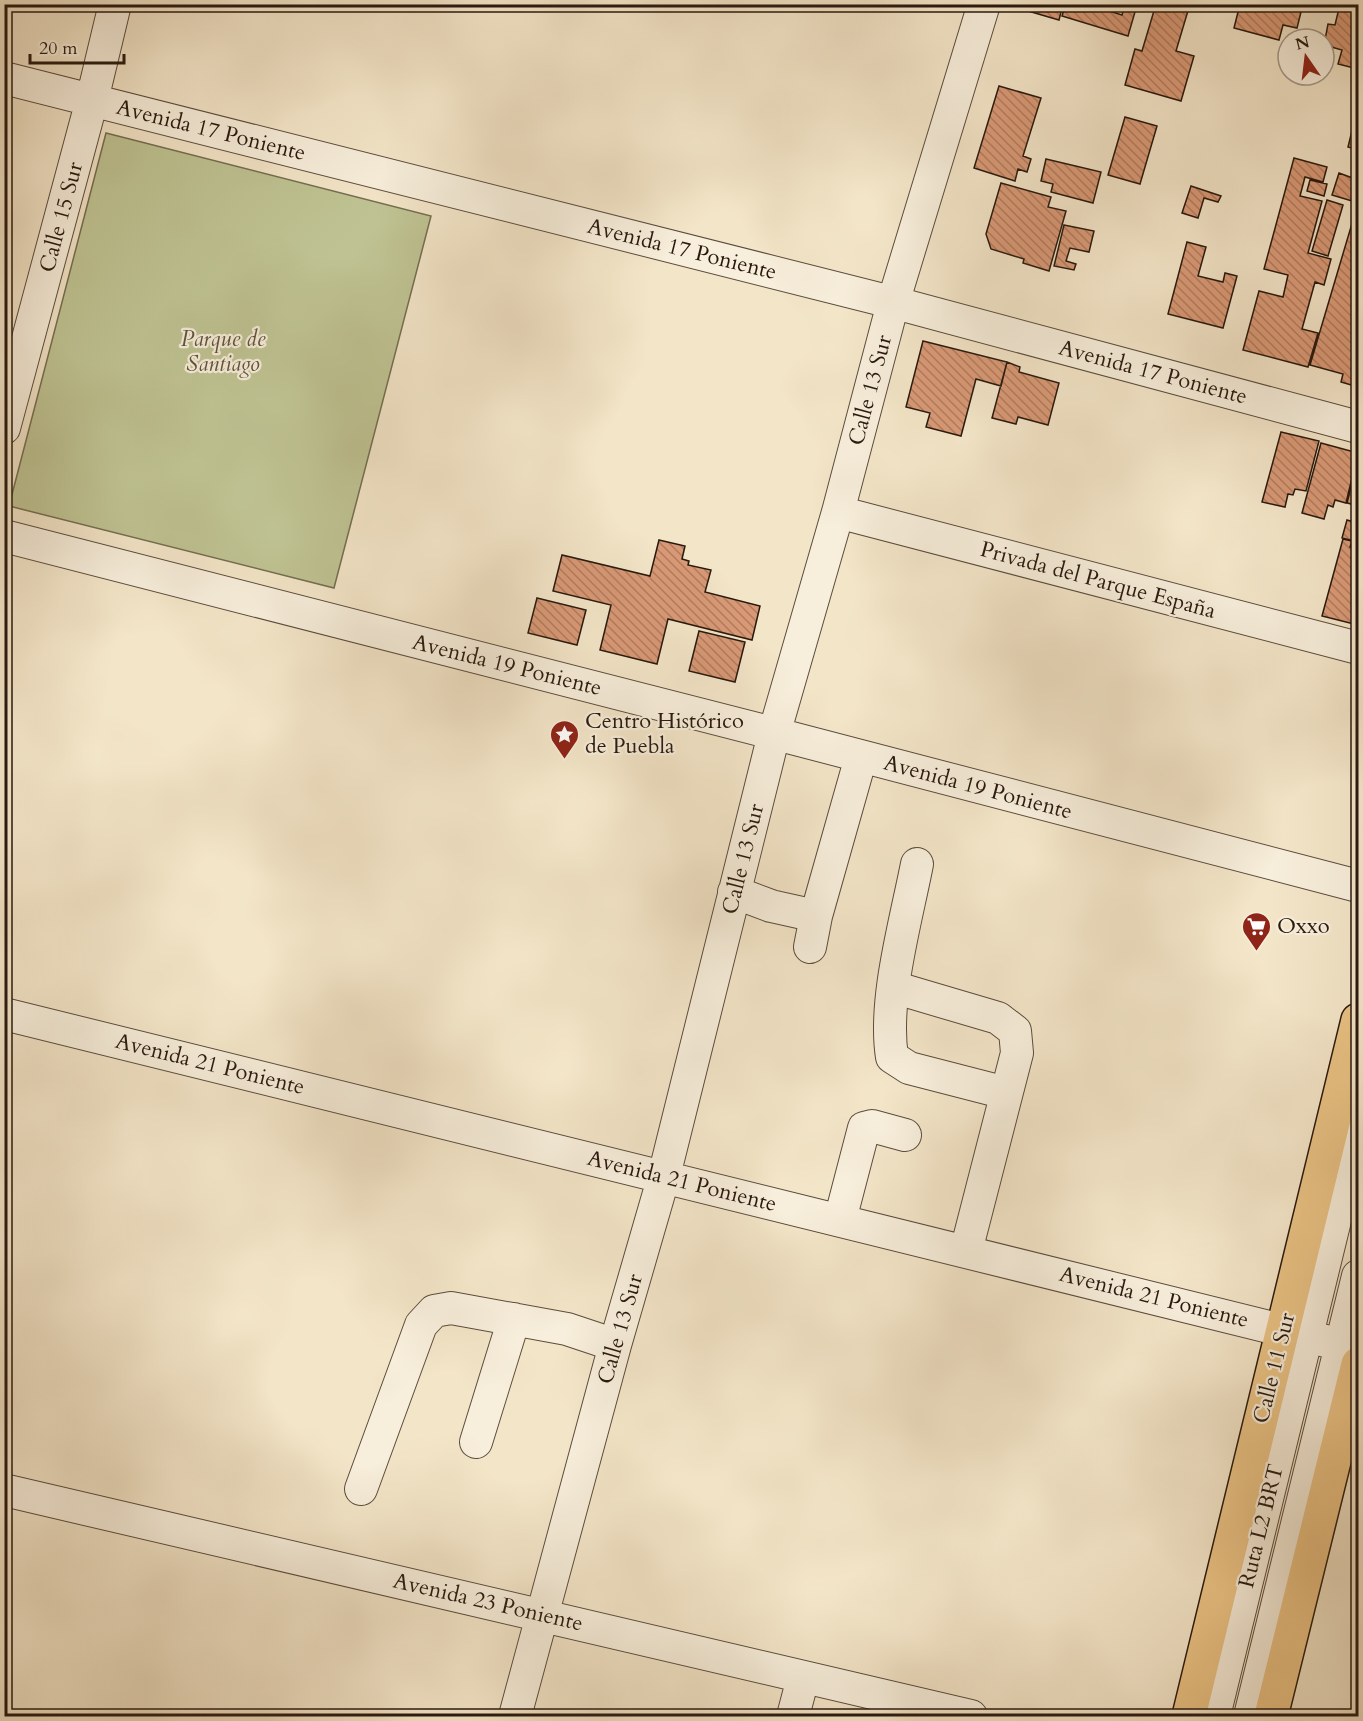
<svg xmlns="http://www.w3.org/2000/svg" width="1363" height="1721" font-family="Cardo,serif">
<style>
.green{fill:#bfc393;stroke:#746e51;stroke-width:1.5}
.building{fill:url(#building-back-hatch);stroke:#28190f;stroke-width:1.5}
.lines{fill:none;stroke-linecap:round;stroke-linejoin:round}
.minor-casing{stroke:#5b4c3d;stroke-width:34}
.major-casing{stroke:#28190f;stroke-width:36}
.minor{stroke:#f7eedb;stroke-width:32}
.major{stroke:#eac284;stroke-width:33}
.labels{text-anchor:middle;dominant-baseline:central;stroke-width:4.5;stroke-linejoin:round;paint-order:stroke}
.street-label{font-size:22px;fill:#28190f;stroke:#f7eedb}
.park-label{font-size:22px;font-style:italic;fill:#5d543d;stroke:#f7eedb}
.poi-label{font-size:22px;fill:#28190f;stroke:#f7eedb;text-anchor:start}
</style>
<defs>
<pattern id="building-back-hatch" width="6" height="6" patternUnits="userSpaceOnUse" patternTransform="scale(1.5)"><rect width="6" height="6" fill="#d99976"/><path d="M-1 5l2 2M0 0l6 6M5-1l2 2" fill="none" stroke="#b07c5f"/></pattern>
</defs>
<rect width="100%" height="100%" fill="#f3e5c8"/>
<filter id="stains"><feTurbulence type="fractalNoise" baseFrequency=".00333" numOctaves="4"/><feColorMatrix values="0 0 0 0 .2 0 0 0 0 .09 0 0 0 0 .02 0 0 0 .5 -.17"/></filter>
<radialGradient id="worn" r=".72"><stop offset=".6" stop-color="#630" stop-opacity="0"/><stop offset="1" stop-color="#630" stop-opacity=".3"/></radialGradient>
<path class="green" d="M106 133 431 216 334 588 9 506Z"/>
<path class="building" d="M1022 4H1063L1059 20 1021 9Z
M1066 4H1087L1122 15 1125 4 1137 5 1128 36 1062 16Z
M1096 4H1122L1121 11Z
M1156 4H1190L1176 51 1194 56 1181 101 1125 85 1135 49 1142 51Z
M1240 4H1303L1297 28 1283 25 1279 40 1234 28Z
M1340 4H1358V69L1338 64 1342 50 1324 45 1328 24 1335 25Z
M999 86 1041 98 1023 156 1031 159 1027 172 1018 169 1015 181 974 168Z
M1358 106V150L1348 147Z
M1125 117 1157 126 1140 184 1108 175Z
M1294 158 1327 167 1323 182 1305 177 1300 196 1322 201 1308 253 1331 259 1324 285 1315 282 1302 329 1318 333 1308 367 1243 350 1259 291 1283 297 1288 275 1264 269Z
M1046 159 1101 172 1093 203 1051 192 1053 184 1041 181Z
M1339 173 1358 180 1352 194V201L1332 195Z
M1310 180 1327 184 1324 196 1307 191Z
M1001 183 1051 197 1048 207 1066 211 1049 271 1023 263 1024 259 991 249 986 234Z
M1191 186 1221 196 1218 202 1204 198 1198 218 1182 213Z
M1327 200 1343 205 1328 256 1312 251Z
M1353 220 1358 221V387L1341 382 1343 374 1310 365Z
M1064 225 1094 231 1089 252 1070 248 1066 261 1076 264 1074 270 1054 266Z
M1187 242 1206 247 1198 276 1223 282 1225 273 1237 276 1223 328 1168 314Z
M923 341 1007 362 1001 386 976 379 961 436 926 427 930 413 906 407Z
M1007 362 1020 367 1019 372 1059 383 1048 425 1018 417 1016 424 992 418Z
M1281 432 1319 441 1306 491 1295 489 1293 495 1288 494 1285 507 1262 502Z
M1321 443 1358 453 1346 503 1335 500 1333 507 1328 505 1324 519 1302 513Z
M1358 459V506L1347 503Z
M1347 520 1358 523V542L1342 538Z
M1343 539 1352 541 1350 547 1357 549 1353 565 1358 566V564V625L1322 616Z
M659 540 685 546 682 559 689 561 688 565 711 570 705 592 760 606 752 640 668 619 657 664 600 650 611 605 553 591 562 555 650 576Z
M537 598 586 610 577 645 528 633Z
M699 631 745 642 735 682 689 671Z"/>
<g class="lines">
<defs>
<path id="minor" d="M4 78 903 305 1358 427
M4 428 92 100 115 4
M838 512 1358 648
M4 536 784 736 1358 886
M917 864C906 921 883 1000 892 1057L909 1068 1006 1093
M734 892 771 906 816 916
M810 947 816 916 861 757
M893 987 998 1018 1015 1031 1017 1053 966 1251
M4 1014 1358 1349
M840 1220 864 1128 872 1126 905 1135
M476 1442 514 1319
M361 1489 421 1325 434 1311 451 1308 567 1329 615 1345
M4 1490 971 1716
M515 1716 615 1345 664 1176 774 734 838 512 893 303 984 4
M793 1716 803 1678
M1214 1716 1358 1126
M1250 1716 1358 1276"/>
<path id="major" d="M1189 1716 1358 1020
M1271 1716 1358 1364"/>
</defs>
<use href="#minor" class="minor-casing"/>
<use href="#major" class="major-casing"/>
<use href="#minor" class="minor"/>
<use href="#major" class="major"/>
</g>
<defs>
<symbol id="sight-pin" viewBox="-11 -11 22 30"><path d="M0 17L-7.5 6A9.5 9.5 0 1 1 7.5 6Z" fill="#8f2418" stroke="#f7eedb"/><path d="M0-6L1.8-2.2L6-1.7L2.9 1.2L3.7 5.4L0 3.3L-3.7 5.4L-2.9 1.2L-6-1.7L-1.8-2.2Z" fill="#fff"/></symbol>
<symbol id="supermarket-pin" viewBox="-11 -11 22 30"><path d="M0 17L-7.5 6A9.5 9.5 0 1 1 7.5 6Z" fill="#8f2418" stroke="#f7eedb"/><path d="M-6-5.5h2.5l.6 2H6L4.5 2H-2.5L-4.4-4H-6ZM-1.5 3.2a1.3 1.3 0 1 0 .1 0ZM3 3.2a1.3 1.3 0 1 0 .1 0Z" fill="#fff"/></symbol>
</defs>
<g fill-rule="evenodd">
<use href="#sight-pin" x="548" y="718" width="33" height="45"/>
<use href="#supermarket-pin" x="1240" y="910" width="33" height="45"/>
</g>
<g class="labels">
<g class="street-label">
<text transform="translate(211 130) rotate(14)">Avenida 17 Poniente</text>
<text transform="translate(61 217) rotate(-75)">Calle 15 Sur</text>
<text transform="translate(682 249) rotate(14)">Avenida 17 Poniente</text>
<text transform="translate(1153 372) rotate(15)">Avenida 17 Poniente</text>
<text transform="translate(870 390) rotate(-75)">Calle 13 Sur</text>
<text transform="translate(1098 580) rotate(15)">Privada del Parque España</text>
<text transform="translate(507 665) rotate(14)">Avenida 19 Poniente</text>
<text transform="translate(978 787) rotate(15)">Avenida 19 Poniente</text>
<text transform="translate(743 859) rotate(-76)">Calle 13 Sur</text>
<text transform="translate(210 1064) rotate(14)">Avenida 21 Poniente</text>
<text transform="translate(682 1181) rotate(14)">Avenida 21 Poniente</text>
<text transform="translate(1154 1297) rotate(14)">Avenida 21 Poniente</text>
<text transform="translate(620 1329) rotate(-74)">Calle 13 Sur</text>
<text transform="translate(1274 1368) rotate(-76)">Calle 11 Sur</text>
<text transform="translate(1261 1526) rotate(-76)">Ruta L2 BRT</text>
<text transform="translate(488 1602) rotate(13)">Avenida 23 Poniente</text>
</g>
<g class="park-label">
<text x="223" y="339">Parque de<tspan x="223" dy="25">Santiago</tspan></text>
</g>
<g class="poi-label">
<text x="585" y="721">Centro Histórico<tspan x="585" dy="25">de Puebla</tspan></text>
<text x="1277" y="926">Oxxo</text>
</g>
</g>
<rect width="1363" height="1721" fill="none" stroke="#f3e5c8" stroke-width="24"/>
<rect x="6" y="6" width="1351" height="1709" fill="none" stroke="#28190f" stroke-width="3"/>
<rect x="12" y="12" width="1339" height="1697" fill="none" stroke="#28190f" stroke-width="1.5"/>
<g transform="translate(1306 57) rotate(346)"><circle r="28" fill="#f7eedb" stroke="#a49989" stroke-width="1.5"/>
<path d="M0-4.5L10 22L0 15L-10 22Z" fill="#8f2418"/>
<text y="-9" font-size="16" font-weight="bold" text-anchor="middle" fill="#28190f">N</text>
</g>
<path d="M30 54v9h94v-9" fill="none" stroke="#28190f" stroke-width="3"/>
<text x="39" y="54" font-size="18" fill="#28190f" stroke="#f7eedb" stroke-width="4.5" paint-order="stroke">20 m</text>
<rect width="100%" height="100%" filter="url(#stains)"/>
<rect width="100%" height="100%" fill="url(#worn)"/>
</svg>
